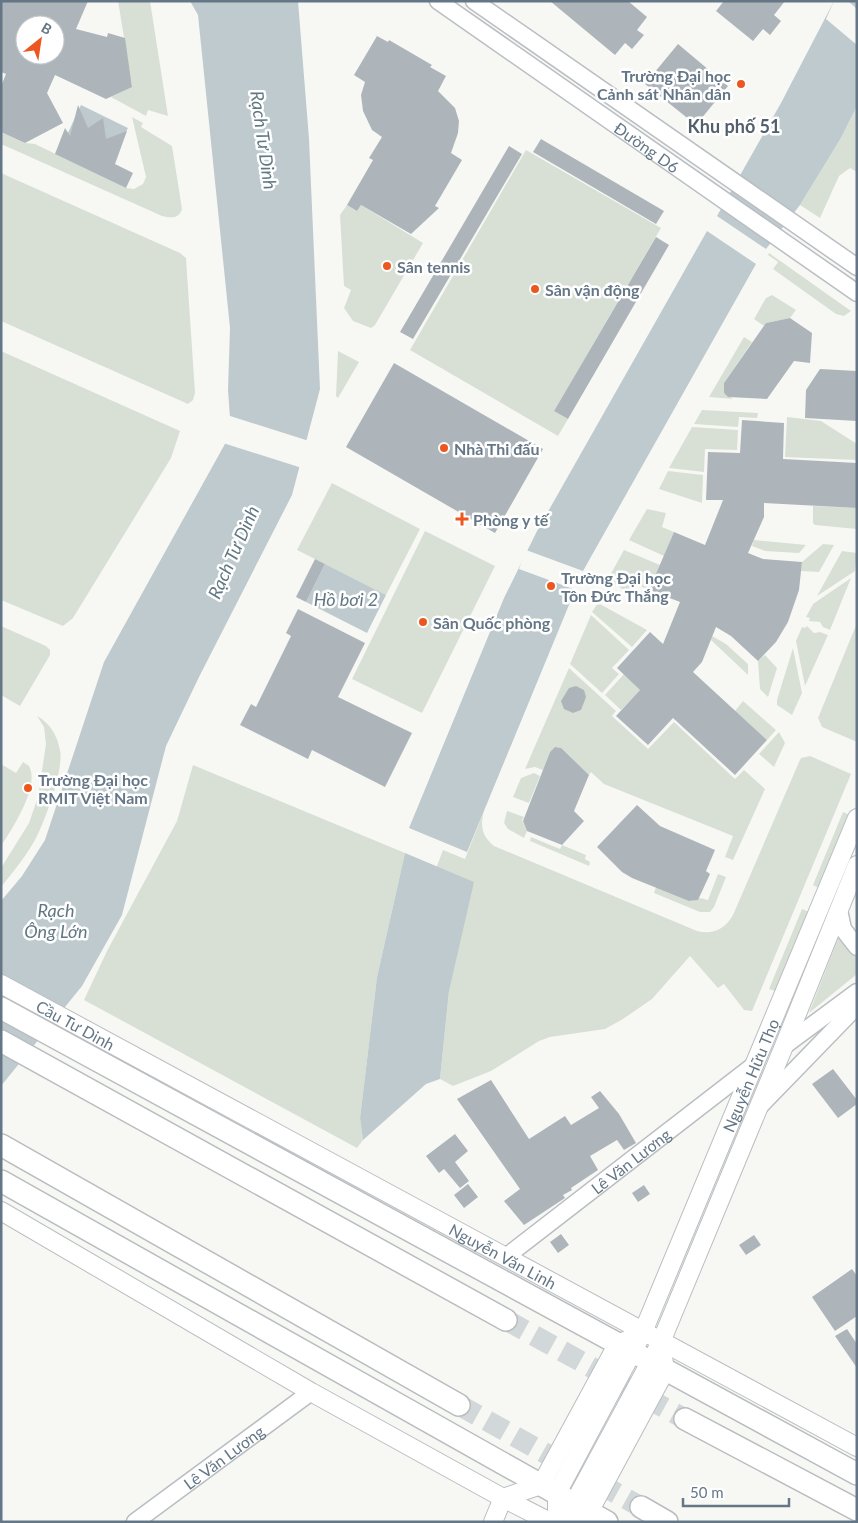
<svg xmlns="http://www.w3.org/2000/svg" width="858" height="1523" font-family="Lato,sans-serif">
<style>
.green{fill:#d8e0d5}
.water{fill:#bfcace}
.pier{fill:#f7f8f4}
.building{fill:#adb5bb;fill-rule:evenodd}
.lines{fill:none;stroke-linecap:round;stroke-linejoin:round}
.highway-tunnel{stroke:#d2d8d9;stroke-width:21;stroke-dasharray:21 11;stroke-linecap:butt}
.secondary-casing{stroke:#b9bec3;stroke-width:19}
.primary-casing{stroke:#babec2;stroke-width:20}
.highway-casing{stroke:#b9bdc0;stroke-width:24}
.secondary{stroke:#fff;stroke-width:16}
.primary{stroke:#fff;stroke-width:18}
.highway{stroke:#fff;stroke-width:21}
.poi-dot{fill:#ec5720;stroke:#fff;stroke-width:2}
.labels{text-anchor:middle;dominant-baseline:central;stroke-width:5;stroke-linejoin:round;paint-order:stroke}
.poi-label{font-size:16px;font-weight:bold;fill:#657787;stroke:#fff;text-anchor:start}
.street-label{font-size:16px;fill:#657787;stroke:#fff}
.neighbourhood-label{font-size:18px;font-weight:bold;fill:#53606c;stroke:#fff}
.water-label{font-size:18px;font-style:italic;fill:#617883;stroke:#fff}
</style>
<rect width="100%" height="100%" fill="#f7f8f4"/>
<path class="green" d="M118 1H150L168 116 148 110 146 116 111 97 132 86Z
M857 106V172L850 168 839 176 820 218 800 205 841 138Z
M132 117 143 123 141 127 172 146 182 209C179 219 171 218 162 216L1 144V132L25 143 35 144 126 188 134 189 143 184 146 177Z
M526 150 661 228 554 411 568 419 558 436 410 350Z
M1 173 180 253 186 258 195 393 193 400 188 404 1 321Z
M347 205 357 211 361 205 423 243 375 325 371 328 353 321 344 308 351 290 344 286 340 215Z
M769 253 851 311 844 316 836 314 773 269 778 262 768 255Z
M772 295 796 310 790 318 766 323 764 326 754 319 766 298Z
M744 337 752 342 724 383V393L733 399 709 397Z
M1 351 180 431 171 458 73 618 63 626 1 600Z
M338 351 359 362 338 398 336 396Z
M702 410 758 413 757 418 739 417 738 427 694 424Z
M787 417 821 421 857 444V460L785 457Z
M692 427 738 430 737 450 705 449 704 472 669 468Z
M668 471 703 475 702 503 659 489Z
M332 483 420 529 386 595 297 550Z
M813 506 857 508V529L815 525 813 523Z
M647 509 666 513 662 527 674 532 664 556 629 540Z
M425 531 495 566 422 713 352 679Z
M754 540 806 545 799 553 765 551 752 546Z
M823 544 834 545 819 572 801 571 802 562Z
M624 550 660 565 649 590 636 584 630 594 610 581 609 577Z
M842 551 857 553 855 571 817 596Z
M851 578 830 630 823 627 820 622 809 621 810 618 806 617 813 604Z
M598 603 647 630 632 647 592 612Z
M591 615 629 650 612 668 619 674 602 693 570 664Z
M857 623V742L822 727 818 718Z
M1 626 46 646 50 650V655L20 706 1 695Z
M807 626 814 633 820 632 828 635 805 686 796 641 802 627 805 628Z
M712 636 726 644 748 664V675L711 640Z
M793 648 802 693 792 715 777 705V700Z
M765 655 777 668 768 697 760 689 758 661Z
M569 668 616 711 612 716 648 749 674 722 735 779 744 770 765 789 733 860 725 857 733 836 604 784 591 772 589 775 558 747 550 752 543 770 535 767 525 769Z
M624 674 640 690 621 710 605 695Z
M743 701 776 730 767 740 735 711Z
M37 716C50 723 57 735 60 750 64 769 46 818 37 836 28 854 14 871 1 887V868L29 823 38 797 46 744 44 727Z
M779 732 785 743 774 767 759 754Z
M810 756 851 774 752 1011 744 1010 724 984 718 988 690 956 652 999 623 1019 605 1029 550 1037 539 1041 491 1071 453 1086 440 1079 449 991 437 866 443 850 465 859 484 811C480 826 482 836 494 846L697 931C713 935 725 929 733 915L799 762 801 758Z
M23 762 29 766C40 786 13 828 1 846V764L16 773Z
M193 765 405 853 377 977 360 1118 363 1140 357 1148 84 1000 107 951 177 821Z
M534 773 540 776 529 803 513 797 521 778Z
M507 811 524 817 522 820 527 831 524 838 508 829 504 823Z
M843 812 850 815 819 888 813 885Z
M531 837 560 849 562 845 586 855 585 859 590 862 589 866 530 841Z
M718 874 726 877 714 907 710 912H700L654 893 656 887 692 901 700 898 708 900Z
M802 909 809 912 775 991 769 989Z
M839 936 857 953V974L809 1013Z"/>
<path class="water" d="M190 1H298L309 139 320 389 292 495 199 677 166 746 122 915 82 986 1 1086V901L22 876 45 840 104 662 231 433 228 390 230 328 198 15Z
M834 1H857V106L841 138 800 205 766 249 717 216 781 103Z
M81 105 128 128 111 162 65 139Z
M707 231 756 264 583 571 467 852 409 828 504 598 537 531Z
M325 564 386 595 367 633 306 602Z
M405 853 474 882 449 991 440 1079 426 1084 363 1140 360 1118 377 977Z"/>
<path class="pier" d="M834 1H848L857 9V45L826 19Z
M227 415 309 441 302 468 223 443 229 432Z
M526 550 583 571 576 590 519 569Z"/>
<path class="building" d="M1 1H88L76 29 107 37 108 33 125 38 132 87 106 99 55 75 47 93 63 123 25 143 1 132V86L6 74 1 72ZM25 25H55V55H25Z
M550 1H628L647 17 637 30 644 35 632 49 625 43 615 55Z
M724 1H785L774 15 781 21 770 35 763 29 753 41 716 11Z
M377 36 388 42 389 40 432 65 430 67 446 76 438 91 455 108 459 121 458 133 451 153 462 160 435 206 439 208 411 234 361 205 357 211 347 205 373 160 369 158 382 137 372 130 363 111 361 95 365 82 354 75Z
M678 44 728 86 696 125 645 84Z
M78 105 88 128 103 118 106 139 127 131 115 164 133 173 126 188 55 154 65 128 70 136Z
M541 139 664 211 656 224 533 152Z
M509 146 522 154 413 339 400 332Z
M656 237 669 245 568 419 554 411Z
M790 318 812 333 810 363 794 361 767 399 728 397 724 393V383L766 323Z
M394 363 543 449 495 533 346 447Z
M820 369 857 371V421L805 418 806 390Z
M742 420 784 423 783 459 857 463V508L764 503V517L748 553 763 559 802 562 799 590 788 622 776 642 758 661 731 636 716 627 702 662 693 672 767 740 735 775 673 718 648 745 616 716 640 690 617 668 650 632 663 644 680 602 649 590 674 532 705 545 723 500H706L708 452 740 453Z
M315 559 325 564 306 602 296 597Z
M298 609 365 643 338 697 412 733 385 787 312 750 308 759 240 725 251 704 256 707 291 636 286 633Z
M576 686 584 690 586 697 581 710 573 713 564 709 561 701 569 688Z
M555 747 561 748 589 775 574 811 584 821 562 845 527 831 523 821 550 752Z
M637 805 660 826 715 850 706 871 710 874 698 900 689 901 632 878 622 872 597 847Z
M833 1069 857 1100V1104L838 1118 812 1084Z
M491 1080 529 1139 565 1116 571 1125 599 1108 591 1097 600 1091 619 1114 636 1143 624 1150 617 1140 590 1156 598 1170 571 1188 572 1190 563 1195 565 1198 524 1225 504 1201 520 1189 457 1099Z
M455 1134 468 1151 455 1162 469 1181 460 1188 444 1169 439 1173 426 1156Z
M468 1184 478 1197 464 1208 454 1195Z
M644 1185 650 1194 638 1202 632 1193Z
M561 1234 569 1245 558 1253 550 1242Z
M754 1235 761 1245 746 1255 739 1245Z
M852 1269 857 1276V1316L835 1331 812 1297Z
M847 1329 857 1344V1368L835 1336Z"/>
<g class="lines">
<path class="highway-tunnel" d="M506 1320 685 1419
M459 1405 641 1507"/>
<defs>
<g id="secondary">
<path id="s1" d="M438 1 857 293"/>
<path d="M474 1 857 267"/>
<path d="M839 910 843 929 857 947"/>
<path d="M784 1046 857 992"/>
<path d="M759 1107 857 1006"/>
<path id="s2" d="M507 1256 754 1065"/>
<path id="s3" d="M135 1522 311 1392"/>
</g>
<g id="primary">
<path id="s4" d="M1 984 857 1447"/>
<path d="M1 1211 311 1392 503 1498 550 1522"/>
<path d="M493 1522 503 1498 541 1485 617 1345 629 1339"/>
<path id="s5" d="M557 1522V1493L643 1332 857 818"/>
<path d="M572 1522 574 1503 661 1342 784 1046 857 865"/>
<path d="M580 1522 589 1512 665 1371 663 1357"/>
</g>
<path id="highway" d="M1 1008 857 1474
M1 1041 506 1320
M1 1145 459 1405
M1 1181 607 1522
M685 1419 857 1510
M641 1507 667 1522"/>
</defs>
<use href="#secondary" class="secondary-casing"/>
<use href="#primary" class="primary-casing"/>
<use href="#highway" class="highway-casing"/>
<use href="#secondary" class="secondary"/>
<use href="#primary" class="primary"/>
<use href="#highway" class="highway"/>
</g>
<g class="poi-dot">
<circle cx="741" cy="84" r="5"/>
<circle cx="387" cy="266" r="5"/>
<circle cx="535" cy="289" r="5"/>
<circle cx="444" cy="448" r="5"/>
<path d="M459.5 511.5h5v5h5v5h-5v5h-5v-5h-5v-5h5z"/>
<circle cx="551" cy="586" r="5"/>
<circle cx="423" cy="622" r="5"/>
<circle cx="28" cy="788" r="5"/>
</g>
<g class="labels">
<g class="poi-label">
<text x="731" y="75" text-anchor="end">Trường Đại học<tspan x="731" dy="18">Cảnh sát Nhân dân</tspan></text>
<text x="397" y="266">Sân tennis</text>
<text x="545" y="289">Sân vận động</text>
<text x="454" y="448">Nhà Thi đấu</text>
<text x="473" y="519">Phòng y tế</text>
<text x="561" y="577">Trường Đại học<tspan x="561" dy="18">Tôn Đức Thắng</tspan></text>
<text x="433" y="622">Sân Quốc phòng</text>
<text x="38" y="779">Trường Đại học<tspan x="38" dy="18">RMIT Việt Nam</tspan></text>
</g>
<g class="street-label">
<text stroke="none"><textPath href="#s1" startOffset="255">Đường D6</textPath></text>
<text stroke="none"><textPath href="#s4" startOffset="85">Cầu Tư Dinh</textPath></text>
<text stroke="none"><textPath href="#s5" startOffset="490">Nguyễn Hữu Thọ</textPath></text>
<text stroke="none"><textPath href="#s2" startOffset="156">Lê Văn Lương</textPath></text>
<text stroke="none"><textPath href="#s4" startOffset="571">Nguyễn Văn Linh</textPath></text>
<text stroke="none"><textPath href="#s3" startOffset="110">Lê Văn Lương</textPath></text>
</g>
<g class="neighbourhood-label">
<text x="734" y="126">Khu phố 51</text>
</g>
<g class="water-label">
<text transform="translate(264 140) rotate(82)">Rạch Tư Dinh</text>
<text transform="translate(233 552) rotate(-66)">Rạch Tư Dinh</text>
<text x="346" y="599">Hồ bơi 2</text>
<text x="56" y="910">Rạch<tspan x="56" dy="21">Ông Lớn</tspan></text>
</g>
</g>
<rect width="858" height="1523" fill="none" stroke="#657787" stroke-width="5"/>
<g transform="translate(40 40) rotate(30)"><circle r="24" fill="#ffffff" stroke="#c1c9cf"/>
<path d="M0-4L9 19L0 12L-9 19Z" fill="#ec5720"/>
<text y="-8" font-size="14" font-weight="bold" text-anchor="middle" fill="#657787">B</text>
</g>
<path d="M683 1498v8h106v-8" fill="none" stroke="#657787" stroke-width="2.5"/>
<text x="690" y="1498" font-size="15" fill="#657787" stroke="#ffffff" stroke-width="4" paint-order="stroke">50 m</text>
</svg>
